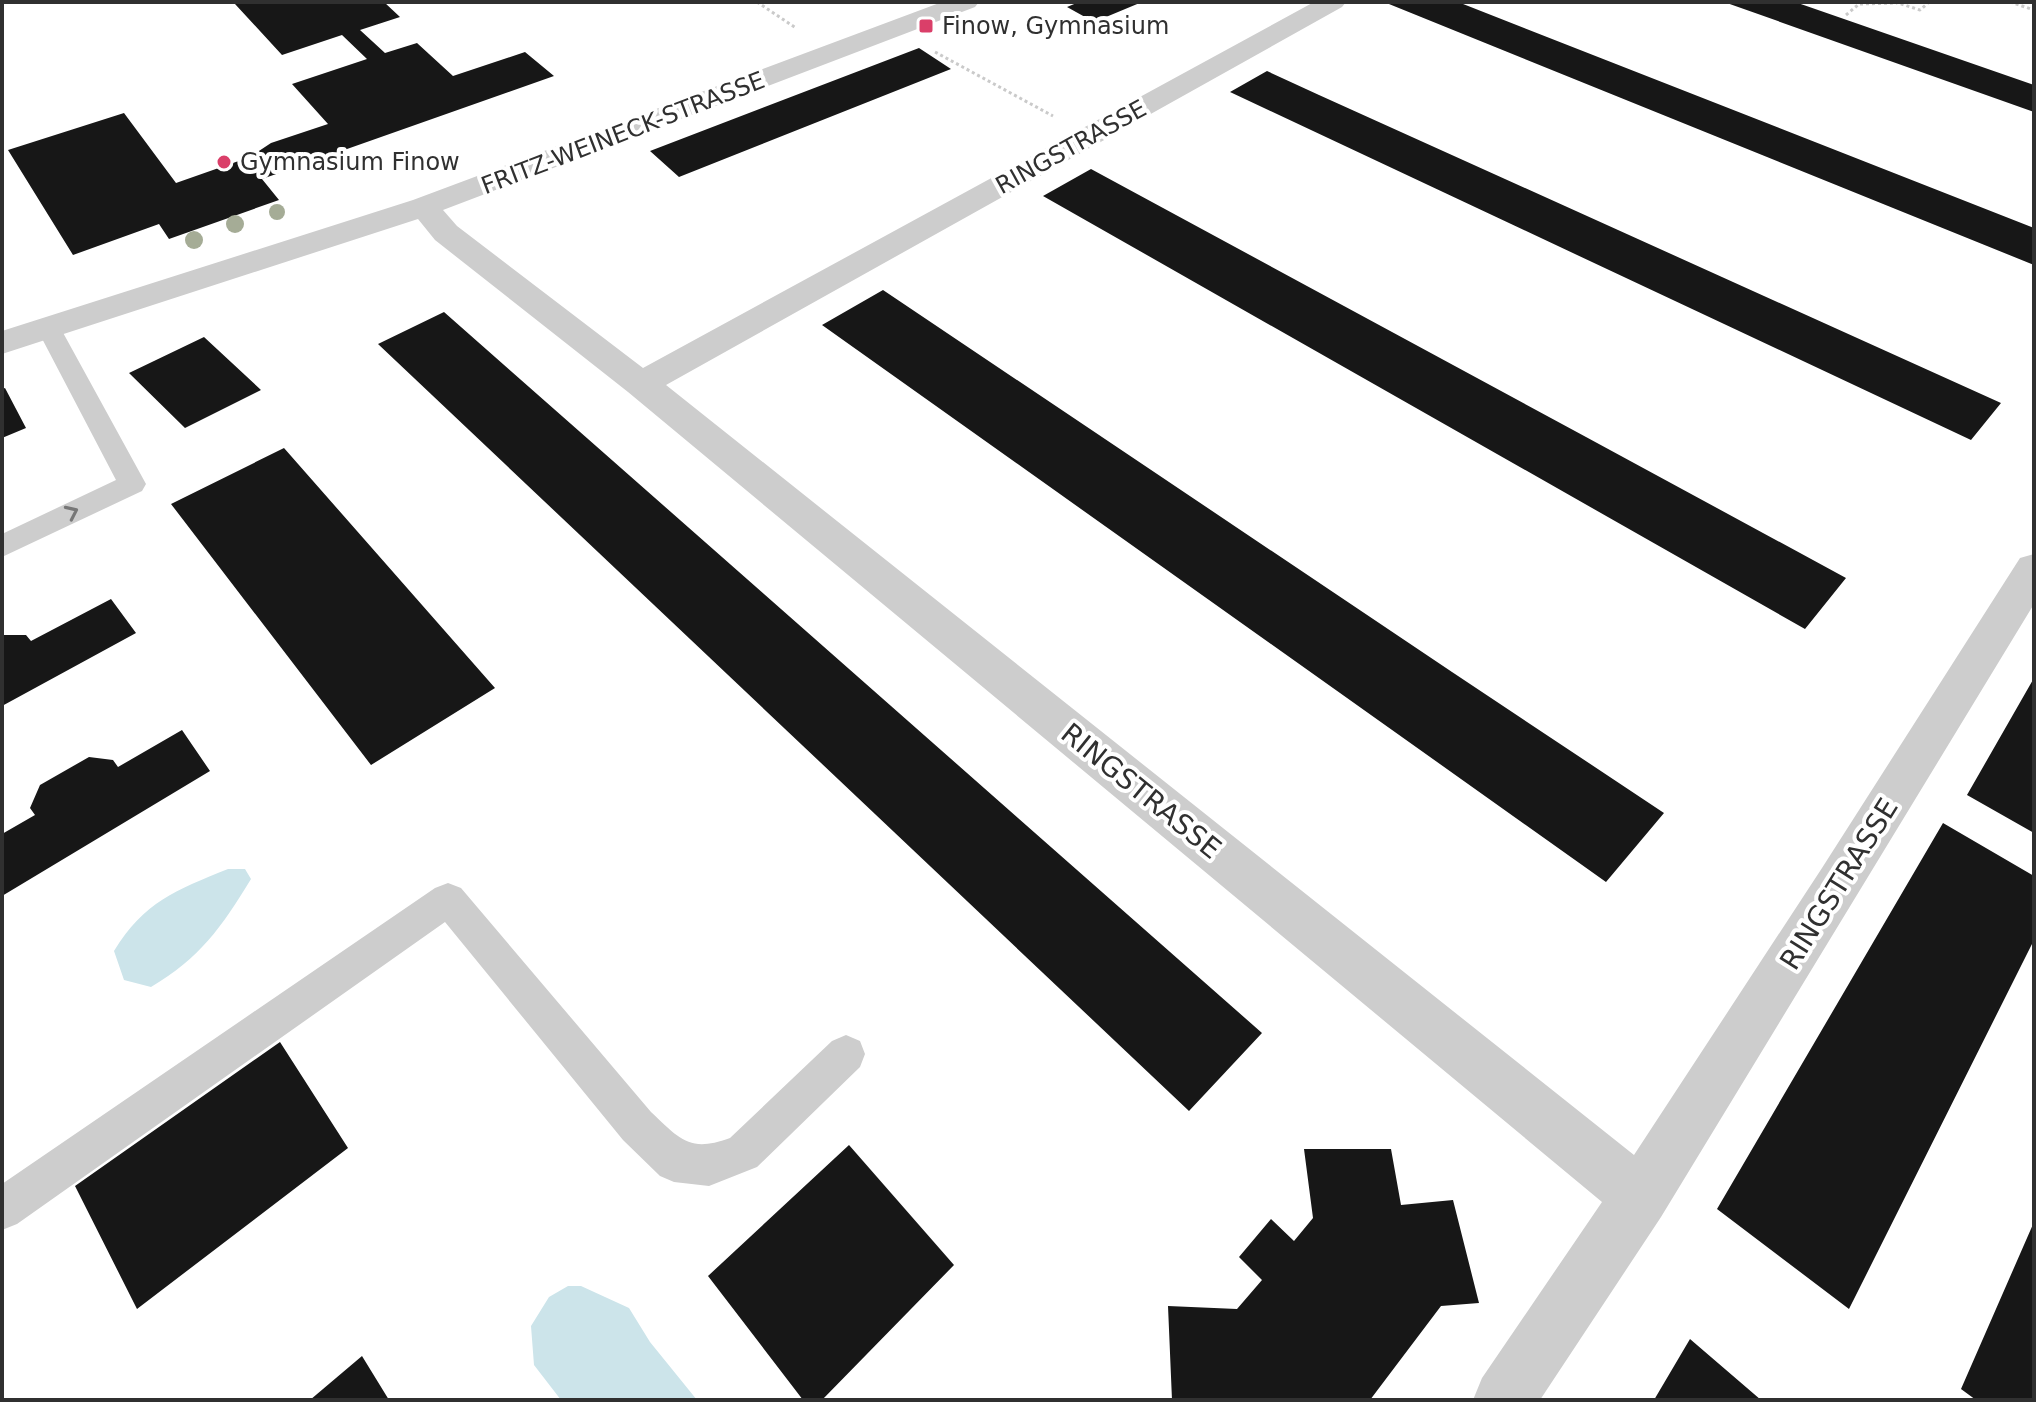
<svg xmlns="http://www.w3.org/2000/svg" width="2036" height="1402" font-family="'DejaVu Sans',sans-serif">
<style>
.water{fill:#cce4ea}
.building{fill:#171717}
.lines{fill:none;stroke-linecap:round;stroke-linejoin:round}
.path{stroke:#cacaca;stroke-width:3;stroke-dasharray:3 3;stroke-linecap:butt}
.service{fill:#cdcdcd;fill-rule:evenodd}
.minor{fill:#cdcdcd;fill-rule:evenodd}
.tree{fill:#a5ac96}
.oneway{stroke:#777}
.poi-dot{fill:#da3f69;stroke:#fff;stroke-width:3}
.labels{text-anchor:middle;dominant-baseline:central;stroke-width:8;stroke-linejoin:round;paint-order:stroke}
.far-poi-label{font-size:24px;fill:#303030;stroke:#fff;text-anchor:start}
.far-street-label{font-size:24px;fill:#303030;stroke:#fff}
.street-label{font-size:28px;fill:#303030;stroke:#fff}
</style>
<rect width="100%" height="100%" fill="#fff"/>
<path class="water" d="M228 869H245L251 879C221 928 200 958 151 987L124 980 114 951C144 902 176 890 228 869Z
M568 1286H581L629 1308 650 1342 697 1400H561L534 1365 531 1326 549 1297Z"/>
<path class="building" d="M242 2H384L400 17 360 30 385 53 417 43 453 76 525 52 554 76 262 179 279 200 169 239 159 224 73 255 8 150 124 113 176 183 250 157 271 143 328 124 292 84 367 59 342 35 282 55 235 4Z
M1079 2H1142L1094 22 1067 7Z
M1384 2H1458L2034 228V265Z
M1724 2H1795L2034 85V112Z
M919 48 951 69 679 177 650 151Z
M1267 71 1319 95 2001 403 1971 440 1230 92Z
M1091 169 1586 437 1846 578 1805 629 1043 196Z
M883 290 1452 672 1664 813 1606 882 822 325Z
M444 312 1262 1033 1189 1111 378 344Z
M204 337 261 390 185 428 129 373Z
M5 388 26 428 2 438V389Z
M284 448 495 688 371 765 171 504Z
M111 599 136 633 2 706V635H26L31 641Z
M2034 678V833L1967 795Z
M182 730 210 771 2 896V834L35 815 30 808 40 785 89 757 113 760 118 767Z
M1943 823 2034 876V940L1849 1309 1717 1209Z
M280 1042 348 1148 137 1309 75 1186Z
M849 1145 954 1265 822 1400H803L708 1276Z
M1304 1149H1391L1401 1205 1453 1200 1479 1303 1441 1306 1370 1400H1172L1168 1306 1237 1309 1262 1280 1239 1257 1271 1219 1294 1241 1313 1218Z
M2034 1222V1400H1976L1961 1389Z
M1690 1339 1761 1400H1654Z
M362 1356 389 1400H310Z"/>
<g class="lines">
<path class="path" d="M757 2 796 28
M1895 2 1920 10 1929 2
M2010 2 2034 10
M1846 15 1859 4 1897 3
M935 52 1053 116"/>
<path class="service" d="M49 321 58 323 61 329 146 484 142 491 2 557V534L116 480 37 329 40 323Z
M448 883 461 888 651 1112C680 1139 689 1153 730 1138L832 1041 846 1035 860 1041 865 1054 860 1067 757 1167 709 1186 674 1182 660 1176 623 1140 445 922 17 1224 2 1230V1184L435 888Z"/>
<path class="minor" d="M942 2H979L975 7 443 210 457 226 643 368 1314 2H1346L1342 7 666 385 1634 1155 1822 868 2020 558 2034 554V604L1661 1217 1540 1400H1473L1482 1378 1602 1202 628 392 435 240 418 219 2 354V331L413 200Z"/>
</g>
<g class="tree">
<circle cx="277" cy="212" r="8"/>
<circle cx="235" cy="224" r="9"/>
<circle cx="194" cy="240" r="9"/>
</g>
<defs><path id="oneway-chevron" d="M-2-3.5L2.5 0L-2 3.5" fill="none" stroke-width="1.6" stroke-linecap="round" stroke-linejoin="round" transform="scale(2)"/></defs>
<use class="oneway" href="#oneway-chevron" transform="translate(72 512) rotate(-25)"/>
<g class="poi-dot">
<rect x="918" y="18" width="16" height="16" rx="4"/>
<circle cx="224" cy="162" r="8"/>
</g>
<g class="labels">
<g class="far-poi-label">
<text x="942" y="26">Finow, Gymnasium</text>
<text x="240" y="162">Gymnasium Finow</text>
</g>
<g class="far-street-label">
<text transform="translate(623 133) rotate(-21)">FRITZ-WEINECK-STRASSE</text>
<text transform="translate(1071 147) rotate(-29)">RINGSTRASSE</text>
</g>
<g class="street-label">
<text transform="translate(1141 791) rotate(39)">RINGSTRASSE</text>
<text transform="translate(1839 884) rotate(-58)">RINGSTRASSE</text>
</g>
</g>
<rect width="2036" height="1402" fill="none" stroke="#303030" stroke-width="8"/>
</svg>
